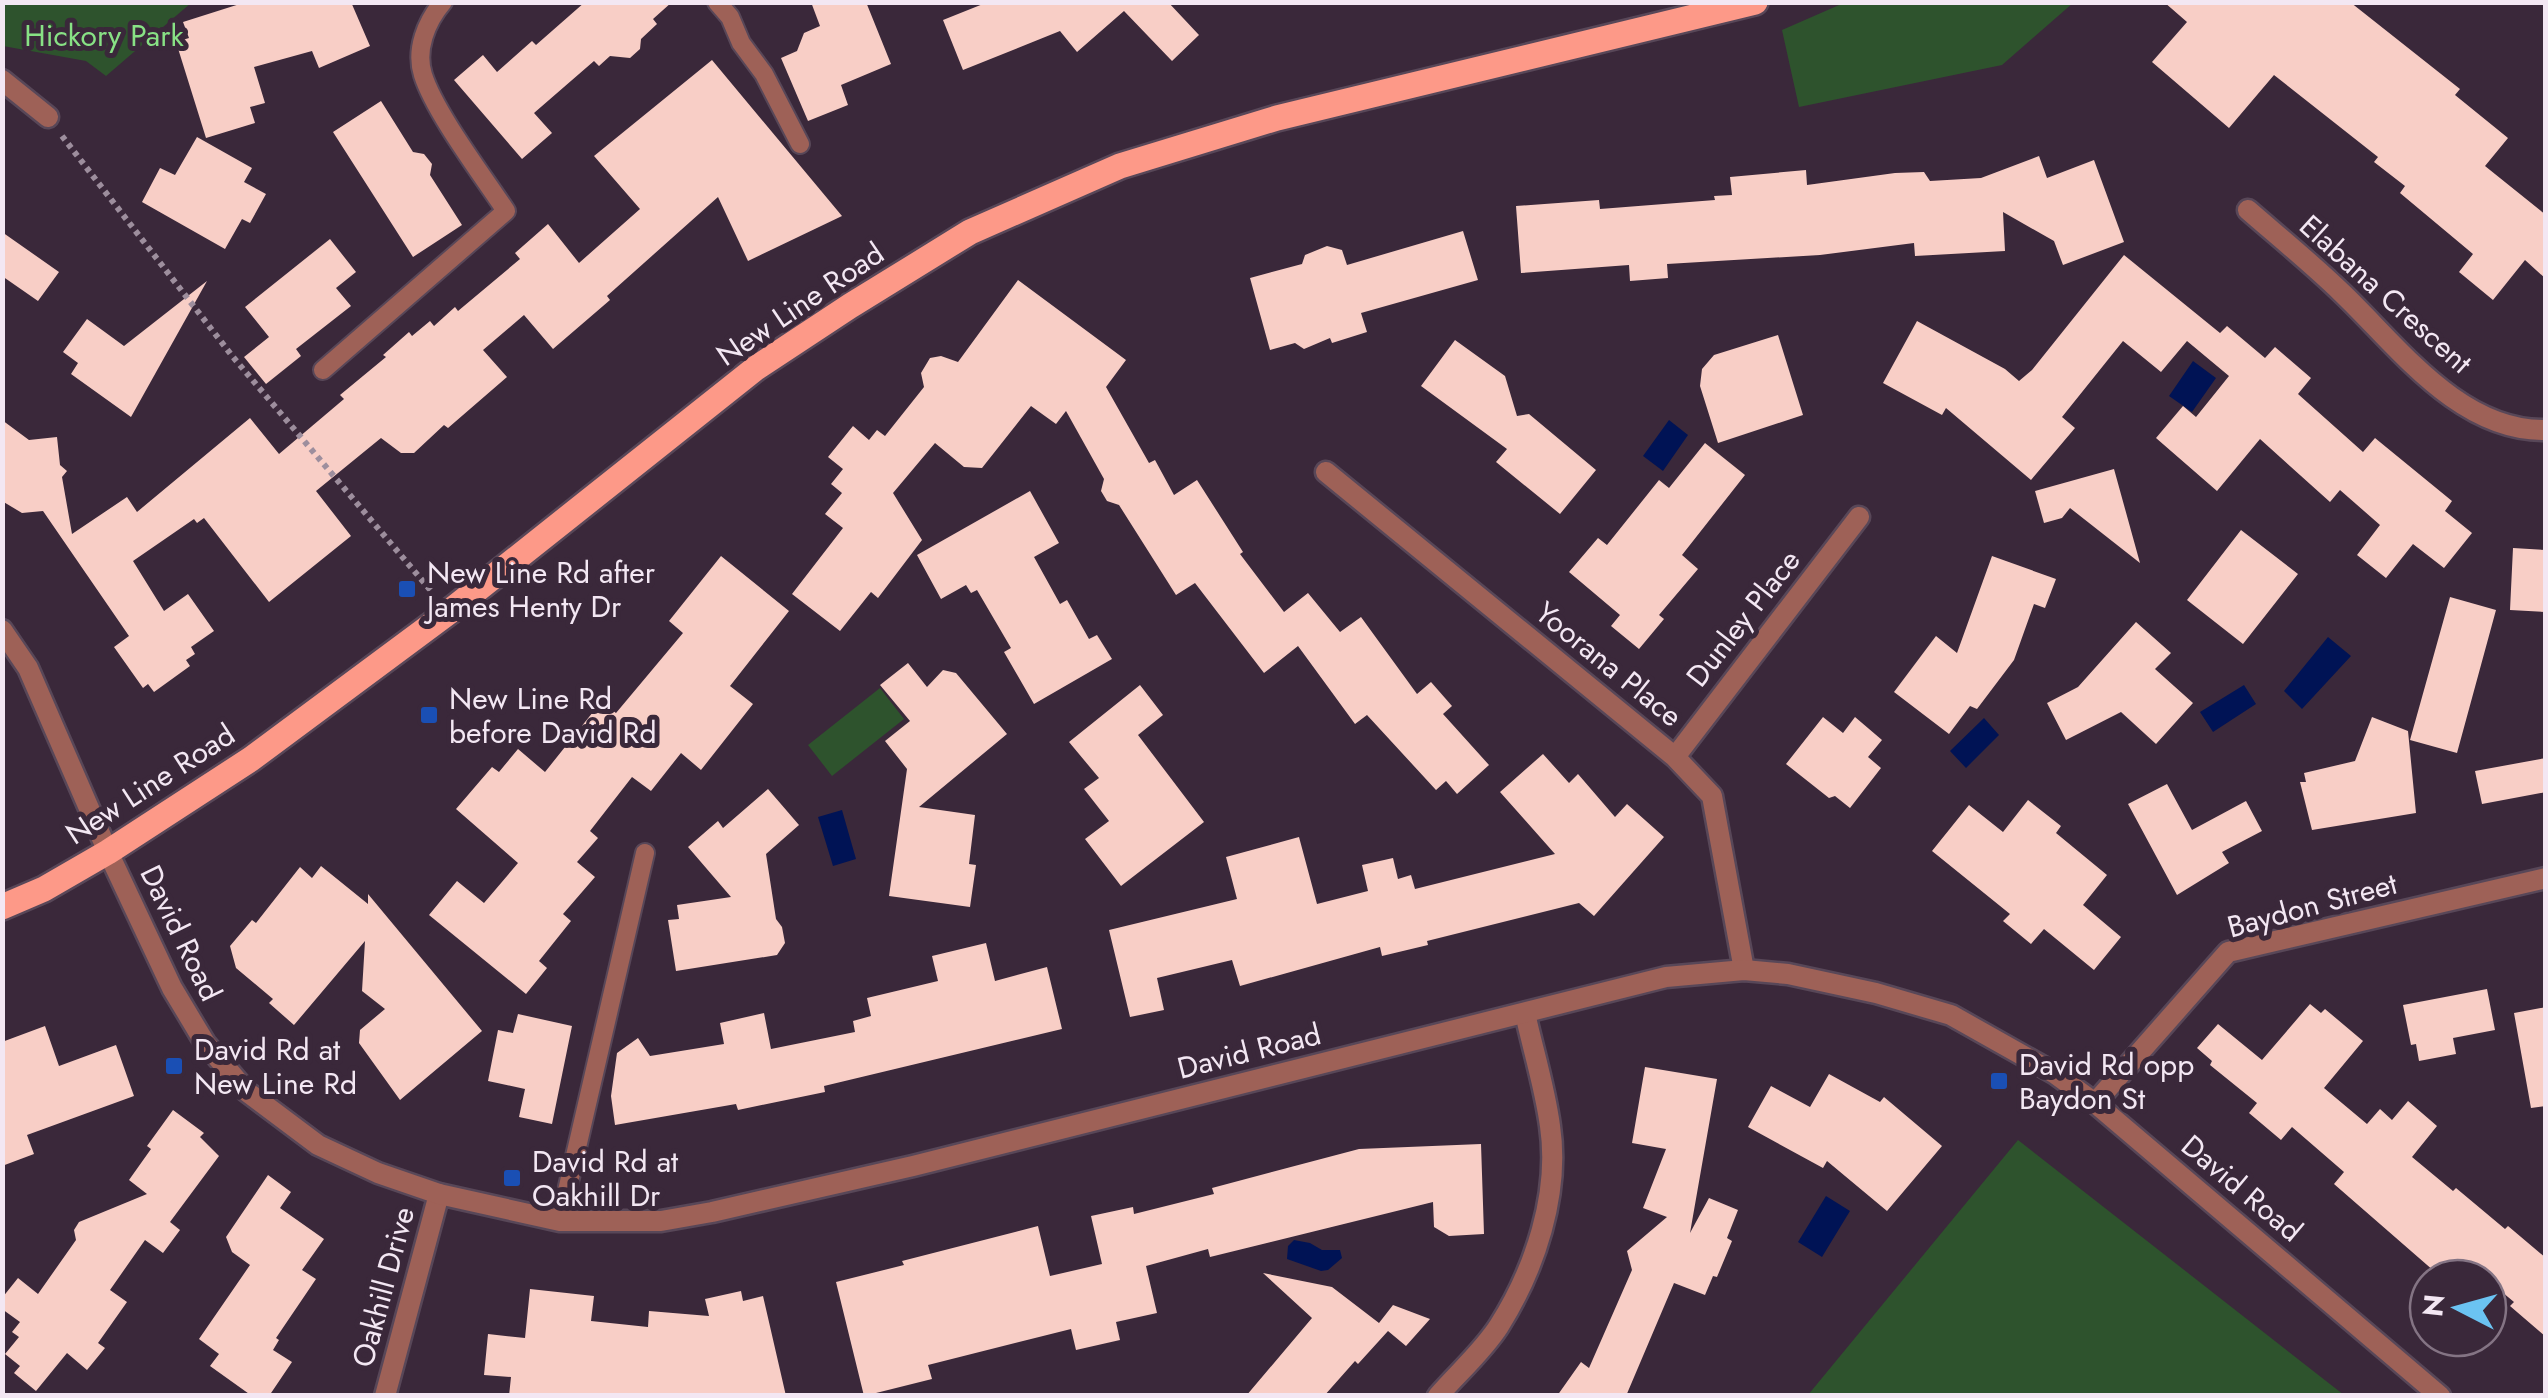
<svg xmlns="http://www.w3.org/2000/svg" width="2548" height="1398" font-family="Jost,sans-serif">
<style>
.green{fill:#2e532d}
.water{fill:#001355}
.building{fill:#f8cec6}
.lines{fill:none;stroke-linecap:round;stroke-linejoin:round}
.service-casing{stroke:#584758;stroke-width:22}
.minor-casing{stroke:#584758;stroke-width:25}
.tertiary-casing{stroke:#584758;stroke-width:25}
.primary-casing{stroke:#584758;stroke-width:30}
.path{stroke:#9d8e9d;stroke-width:6;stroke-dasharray:5 5;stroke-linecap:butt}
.service{stroke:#9e6157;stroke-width:18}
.minor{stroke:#9e6157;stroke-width:20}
.tertiary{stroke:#9e6157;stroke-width:20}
.primary{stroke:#fd9988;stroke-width:25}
.transit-dot{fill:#1a4fb4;stroke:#3a283a;stroke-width:4}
.labels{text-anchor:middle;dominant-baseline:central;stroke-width:10;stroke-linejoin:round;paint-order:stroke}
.park-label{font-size:30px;fill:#88e185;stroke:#3a283a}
.street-label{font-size:30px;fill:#f3e7f3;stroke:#3a283a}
.poi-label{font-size:30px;fill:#f3e7f3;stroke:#3a283a;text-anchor:start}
</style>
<rect width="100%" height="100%" fill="#3a283a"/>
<path class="green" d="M1846 2H2073V3L2002 65 1799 107 1782 30Z
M2 3 3 2 191 3 106 76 86 61 3 46Z
M880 688 904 719 832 776 808 745Z
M2018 1140 2344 1395H1808Z"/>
<path class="water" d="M2193 361 2216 378 2192 412 2169 396Z
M1669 420 1688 435 1663 471 1643 456Z
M2328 637 2351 656 2302 709 2284 691Z
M2244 685 2256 704 2213 732 2200 712Z
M1984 718 1999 735 1966 768 1950 751Z
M842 810 856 859 833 866 818 817Z
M1826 1196 1850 1211 1822 1257 1798 1242Z
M1294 1240 1310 1243 1322 1250H1340L1342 1258 1328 1270 1321 1271 1287 1259 1288 1246Z"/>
<path class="building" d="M246 2H351L370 46 319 68 312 51 254 67 265 103 250 107 255 123 206 138 176 42 189 38 183 22Z
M585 2H672L653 19 657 24 641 39 640 49 630 58 610 56 599 66 594 61 534 113 552 133 522 159 454 80 483 55 497 72 532 41 536 45Z
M811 2H866L891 64 841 85 848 105 808 121 781 58 797 51 804 33 820 26Z
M988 2H1168L1199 35 1172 61 1124 11 1077 52 1060 31 963 70 943 20Z
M2164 2H2350L2460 89 2455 95 2508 138 2485 166 2546 215V279L2525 260 2493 300 2459 272 2473 254 2400 193 2405 186 2374 162 2378 157 2274 75 2229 128 2152 62 2187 22Z
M712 60 842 216 748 261 718 197 607 296 610 300 553 349 524 315 483 350 507 377 448 428 444 425 414 453H401L381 438 316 491 351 536 269 602 204 518 197 523 194 519 133 561 164 611 188 594 214 631 191 647 195 654 186 660 190 666 154 692 148 684 143 688 114 647 129 636 43 511 22 513 2 501V420L29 440 57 437 60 465 67 471 62 477 72 534 127 497 137 512 250 418 279 454 344 399 340 395 386 357 383 355 409 332 412 336 430 321 434 326 455 307 458 311 520 259 515 253 548 224 579 263 640 209 594 156Z
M381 101 413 152 424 154 432 164 430 175 462 225 413 257 333 132Z
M197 137 252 168 244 182 266 194 250 223 242 219 225 249 142 202 160 168 175 175Z
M2039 156 2047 178 2094 160 2124 242 2063 265 2054 241 2003 212 2005 251 1915 256 1914 243 1820 255 1667 264 1668 278 1630 281 1629 265 1521 273 1516 206 1599 200 1600 209 1715 200 1714 196 1732 195 1730 177 1806 170 1807 185 1895 173 1924 172 1930 181 1981 178Z
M1463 231 1478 280 1361 313 1367 332 1332 343 1330 338 1304 349 1295 343 1270 350 1250 278 1302 264 1305 255 1327 246 1342 250 1347 265Z
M2 232 59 272 38 301 2 276Z
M330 239 356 272 336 288 351 306 296 349 301 356 266 384 244 357 269 337 245 307Z
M2124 255 2220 333 2227 326 2265 358 2275 347 2311 378 2298 394 2363 452 2375 438 2452 501 2445 511 2472 533 2444 568 2413 544 2386 578 2357 555 2380 525 2340 490 2330 502 2260 439 2217 491 2156 438 2183 406 2196 417 2229 376 2187 341 2161 372 2123 341 2062 417 2075 428 2031 480 1946 408 1942 415 1883 383 1917 321 2005 369 2019 381 2032 370Z
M1018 280 1126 360 1106 387 1149 463 1155 460 1174 495 1197 480 1243 552 1240 554 1284 612 1308 593 1340 632 1361 617 1417 694 1431 682 1452 706 1443 714 1489 765 1457 794 1446 781 1436 790 1367 715 1355 724 1298 646 1264 673 1195 583 1176 595 1119 505 1107 501 1101 491 1104 479 1066 411 1056 424 1031 406 982 468 964 467 935 443 893 493 922 540 878 598 871 592 840 631 792 594 843 528 825 514 842 493 831 484 843 469 828 457 853 426 869 440 877 430 885 436 924 387 921 373 930 358 941 356 958 362Z
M207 281 131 417 71 374 78 363 63 352 87 319 124 346Z
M1778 335 1803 415 1718 443 1700 386 1702 369 1714 355Z
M1455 340 1505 376 1517 416 1529 414 1596 470 1560 514 1496 462 1507 449 1421 386Z
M1705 443 1745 475 1682 555 1698 569 1659 615 1664 619 1639 649 1611 626 1620 615 1569 572 1598 538 1607 545 1659 480 1669 488Z
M2114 469 2140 563 2070 508 2062 518 2044 523 2035 491Z
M1030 491 1059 543 1034 557 1060 604 1067 600 1089 639 1097 635 1112 659 1034 704 1004 652 1011 648 977 590 971 593 966 585 941 599 917 555Z
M2241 530 2298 574 2243 644 2187 600Z
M2513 548 2546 550V612L2510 610Z
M721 556 789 611 730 686 753 704 701 770 681 753 651 791 632 777 590 831 598 838 577 862 595 877 563 914 571 921 539 961 547 968 526 994 429 915 457 881 484 903 518 863 456 809 492 767 499 772 518 749 545 772 601 702 616 713 683 633 669 621Z
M1992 556 2056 579 2045 608 2034 604 2014 660 1977 709 1970 706 1949 734 1894 692 1936 636 1957 653Z
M2450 597 2496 610 2457 753 2410 740Z
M2136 622 2171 653 2155 669 2193 703 2156 744 2121 712 2066 740 2047 703 2078 687Z
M908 663 927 687 943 670 956 673 1007 734 919 807 975 815 969 864 976 865 970 907 889 896 907 769 885 741 910 721 880 685Z
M1140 685 1163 715 1138 735 1204 822 1121 886 1085 839 1109 821 1084 789 1099 778 1069 742Z
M1823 717 1843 733 1855 717 1882 740 1868 757 1881 768 1850 808 1835 796 1829 798 1786 764Z
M2372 717 2408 731 2416 813 2312 830 2300 782H2306L2304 773 2355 761Z
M1543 754 1569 783 1578 774 1615 817 1627 804 1664 837 1594 916 1579 903 1427 941 1428 945 1382 956 1380 947 1240 986 1232 960 1157 978 1164 1010 1130 1017 1109 930 1237 899 1226 857 1299 837 1317 904 1368 891 1362 865 1393 858 1398 879 1411 875 1415 889 1555 854 1500 792Z
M2546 758V792L2482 804 2475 771Z
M2167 784 2192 830 2246 801 2262 831 2222 852 2229 863 2177 895 2128 804Z
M768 789 799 825 766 854 776 919 782 927 785 943 777 955 676 971 668 920 679 919 677 905 731 897 688 847 718 821 723 828Z
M2028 800 2061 826 2056 833 2107 875 2083 905 2121 937 2094 970 2044 929 2031 944 2003 921 2010 914 1932 851 1969 805 2003 832Z
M321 866 368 904V894L482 1031 400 1100 359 1043 360 1030 385 1009 362 991 365 941 294 1025 269 1003 273 999 236 968 230 946 252 920 256 923 300 867 312 878Z
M986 943 995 981 1047 967 1062 1029 824 1086 825 1092 738 1110 736 1104 615 1125 611 1096 617 1053 638 1038 650 1056 724 1044 720 1023 764 1013 771 1049 855 1032 853 1021 871 1016 867 998 938 981 932 956Z
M2487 989 2495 1030 2453 1038 2456 1054 2419 1061 2416 1044 2411 1045 2403 1005Z
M2310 1004 2321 1013 2325 1009 2363 1041 2324 1088 2367 1124 2380 1109 2392 1120 2408 1101 2437 1126 2412 1157 2453 1191 2456 1188 2505 1229 2508 1226 2546 1258V1337L2510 1306 2514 1302 2466 1262 2453 1278H2442L2334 1184 2344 1172 2292 1127 2281 1140 2249 1113 2257 1103 2210 1065 2212 1061 2197 1048 2218 1024 2262 1060Z
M2546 1007V1106L2531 1108 2514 1013Z
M518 1014 572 1026 552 1124 519 1117 525 1089 488 1081 498 1030 513 1033Z
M45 1026 59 1066 116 1045 134 1096 27 1135 34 1154 2 1166V1042Z
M1645 1067 1717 1079 1690 1233 1709 1198 1738 1210 1727 1238 1732 1241 1717 1277 1713 1276 1705 1295 1674 1283 1626 1396H1557L1581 1362 1589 1368 1632 1270 1627 1251 1667 1217 1643 1208 1666 1149 1632 1143Z
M1829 1074 1880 1102 1884 1097 1942 1146 1887 1211 1827 1161 1823 1168 1748 1127 1771 1086 1810 1107Z
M173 1110 204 1133 200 1137 219 1156 170 1222 180 1230 163 1253 145 1240 110 1290 127 1302 98 1343 105 1348 87 1370 67 1353 36 1391 14 1373 20 1366 5 1354 19 1337 12 1332 20 1322 2 1309V1298L18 1278 38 1294 76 1240 74 1230 79 1222 147 1194 129 1180 151 1149 147 1146Z
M1481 1144 1484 1234 1449 1236 1434 1227 1433 1202 1210 1257 1208 1249 1146 1266 1157 1313 1116 1322 1120 1340 1076 1350 1071 1329 928 1365 932 1379 864 1396 836 1282 904 1265 902 1261 1038 1226 1050 1276 1102 1264 1091 1216 1133 1207 1134 1214 1214 1194 1212 1188 1359 1149Z
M268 1175 291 1192 280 1208 324 1239 302 1270 316 1279 276 1338 279 1340 273 1350 292 1362 269 1396H252L210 1366 219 1354 199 1339 250 1265 232 1252 226 1237Z
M1263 1273 1332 1287 1379 1323 1393 1305 1430 1319 1406 1346 1388 1331 1358 1364 1355 1361 1324 1396H1246L1312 1318Z
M530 1289 594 1296 591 1321 648 1327 649 1311 709 1316 705 1299 741 1291 743 1301 763 1296 786 1396H509L511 1377 484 1375 488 1334 525 1338Z"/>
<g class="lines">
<defs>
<path id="service" d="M717 2 730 17 741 43 764 74 800 144
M323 370 506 211C483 176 435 113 423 75 415 50 426 22 443 2
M560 1221 645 853"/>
<path id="minor" d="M2 80 48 117
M2248 210C2279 237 2311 263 2341 292 2397 345 2459 432 2546 430
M1326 472 1675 757 1712 796 1744 970
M2 630 28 668 108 852
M1675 757 1859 517
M2095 1103 2228 952 2546 878
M385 1396 439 1194
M1438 1396C1458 1373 1483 1351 1499 1326 1535 1269 1560 1194 1550 1126 1545 1088 1533 1050 1525 1013"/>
<path id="tertiary" d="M108 852 172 988 205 1043 246 1091 318 1145 378 1173 439 1194 560 1221H661L712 1212 913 1166 1666 977 1744 970 1788 974 1876 993 1951 1015 2054 1073 2095 1103 2440 1396"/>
<path id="primary" d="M2 907 44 889 108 852 251 759 449 612 756 368 850 306 970 232 1120 166 1277 118 1755 2"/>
</defs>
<use href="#service" class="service-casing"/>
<use href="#minor" class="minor-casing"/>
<use href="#tertiary" class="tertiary-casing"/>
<use href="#primary" class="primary-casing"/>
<path class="path" d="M62 136 233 357 432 592"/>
<use href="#service" class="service"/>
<use href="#minor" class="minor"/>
<use href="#tertiary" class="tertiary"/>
<use href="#primary" class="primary"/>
</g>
<g class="transit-dot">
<rect x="397" y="579" width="20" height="20" rx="5"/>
<rect x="419" y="705" width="20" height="20" rx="5"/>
<rect x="164" y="1056" width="20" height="20" rx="5"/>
<rect x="1989" y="1071" width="20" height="20" rx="5"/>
<rect x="502" y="1168" width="20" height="20" rx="5"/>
</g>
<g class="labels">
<g class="park-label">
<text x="104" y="35">Hickory Park</text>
</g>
<g class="street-label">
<text transform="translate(2386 294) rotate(42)">Elabana Crescent</text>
<text transform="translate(800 304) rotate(-34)">New Line Road</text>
<text transform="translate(1743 618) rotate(-52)">Dunley Place</text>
<text transform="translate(1609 664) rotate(39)">Yoorana Place</text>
<text transform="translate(150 784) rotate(-33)">New Line Road</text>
<text transform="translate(2312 905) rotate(-15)">Baydon Street</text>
<text transform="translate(181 933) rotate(64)">David Road</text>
<text transform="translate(1249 1051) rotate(-14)">David Road</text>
<text transform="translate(2242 1188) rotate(40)">David Road</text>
<text transform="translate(383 1287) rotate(-75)">Oakhill Drive</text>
</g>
<g class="poi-label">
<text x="427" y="572">New Line Rd after<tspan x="427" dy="34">James Henty Dr</tspan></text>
<text x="449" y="698">New Line Rd<tspan x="449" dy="34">before David Rd</tspan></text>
<text x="194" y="1049">David Rd at<tspan x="194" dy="34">New Line Rd</tspan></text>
<text x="2019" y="1064">David Rd opp<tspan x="2019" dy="34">Baydon St</tspan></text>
<text x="532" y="1161">David Rd at<tspan x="532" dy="34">Oakhill Dr</tspan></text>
</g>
</g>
<rect width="2548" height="1398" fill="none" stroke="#f3e7f3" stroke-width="10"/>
<g transform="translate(2458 1308) rotate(276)"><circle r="48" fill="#3a283a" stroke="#847484" stroke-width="2.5"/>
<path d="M0-8L18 38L0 25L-18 38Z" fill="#6bc3f2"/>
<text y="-15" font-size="28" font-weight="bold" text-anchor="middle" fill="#f3e7f3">N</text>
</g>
</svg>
